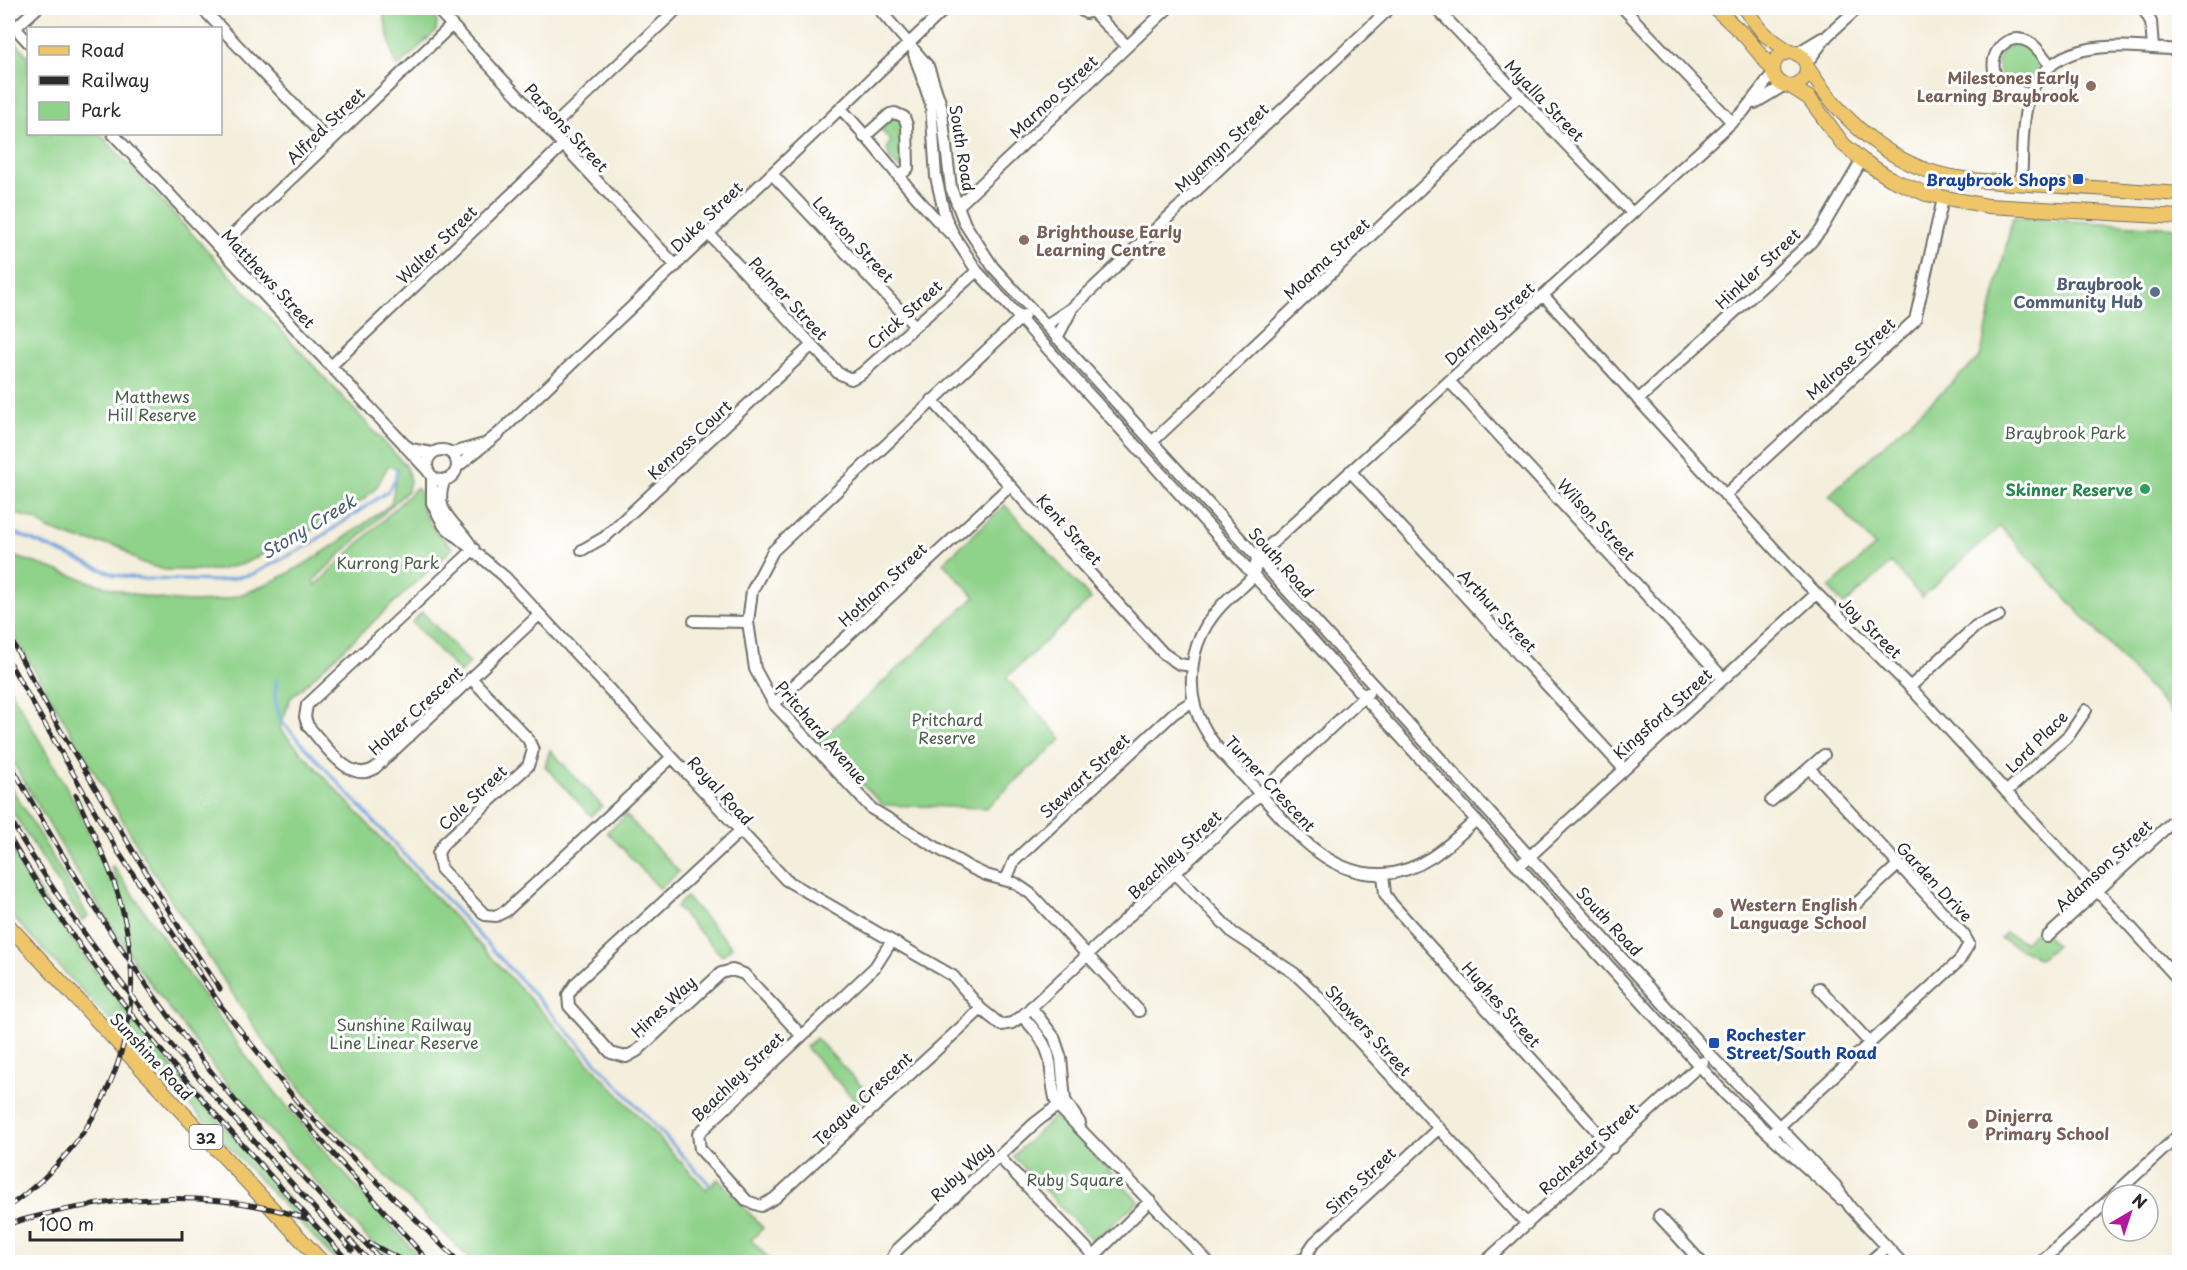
<svg xmlns="http://www.w3.org/2000/svg" width="2187" height="1270" font-family="'Playpen Sans',sans-serif">
<style>
.green{fill:#8fd28a;stroke:#5d7e5a;stroke-width:1.5}
.lines{fill:none;stroke-linecap:round;stroke-linejoin:round}
.stream{stroke:#72a5de;stroke-width:3}
.minor-casing{stroke:#716f69;stroke-width:14}
.major-casing{stroke:#716f69;stroke-width:16}
.minor{stroke:#fff;stroke-width:10}
.major{stroke:#eec569;stroke-width:14}
.rail-casing{stroke:#2b2b2b;stroke-width:5}
.rail{stroke:#fff;stroke-width:3;stroke-dasharray:9;stroke-linecap:butt}
.education-dot{fill:#8d6e63;stroke:#fff;stroke-width:2}
.transit-dot{fill:#1a4fb4;stroke:#fff;stroke-width:2}
.service-dot{fill:#5c6f8a;stroke:#fff;stroke-width:2}
.leisure-dot{fill:#2e9e5b;stroke:#fff;stroke-width:2}
.labels{text-anchor:middle;dominant-baseline:central;stroke-width:6;stroke-linejoin:round;paint-order:stroke}
.shield{fill:#fff;stroke:#6b6b6b;stroke-width:1.5}
.shield-label{font-size:15px;font-weight:bold;fill:#2b2b2b}
.education-label{font-size:16px;font-weight:bold;fill:#785e54;stroke:#fff;text-anchor:start}
.street-label{font-size:16px;fill:#2b2b2b;stroke:#fff}
.transit-label{font-size:16px;font-weight:bold;fill:#164399;stroke:#fff;text-anchor:end}
.service-label{font-size:16px;font-weight:bold;fill:#4e5e75;stroke:#fff;text-anchor:end}
.park-label{font-size:16px;fill:#495d48;stroke:#fff}
.leisure-label{font-size:16px;font-weight:bold;fill:#27864d;stroke:#fff;text-anchor:end}
.water-label{font-size:18px;font-style:italic;fill:#475c73;stroke:#fff}
</style>
<rect width="100%" height="100%" fill="#fff"/>
<filter id="ink" filterUnits="userSpaceOnUse"><feTurbulence type="fractalNoise" baseFrequency=".0167" numOctaves="2"/><feDisplacementMap in="SourceGraphic" scale="12" xChannelSelector="R" yChannelSelector="G"/><feConvolveMatrix kernelMatrix="1 2 1 2 8 2 1 2 1" color-interpolation-filters="sRGB"/></filter>
<filter id="wash" filterUnits="userSpaceOnUse"><feTurbulence type="fractalNoise" baseFrequency=".008" numOctaves="4" result="noise"/><feDisplacementMap in="SourceGraphic" scale="24" xChannelSelector="R" yChannelSelector="G"/><feGaussianBlur stdDeviation="1.35" result="paint"/><feColorMatrix in="noise" values="0 0 0 0 0 0 0 0 0 0 0 0 0 0 0 0 0 1.4 0 .05"/><feComposite in="paint" operator="in"/></filter>
<g filter="url(#wash)">
<rect width="100%" height="100%" fill="#f4eedc"/>
<path class="green" d="M382 8H427L437 22 436 31 398 67 395 64Z
M8 33 28 56V134H100L406 466 410 480 408 490 314 580 316 585 416 488 420 491C421 518 434 531 453 548L290 699 280 729 706 1189 718 1179 763 1228 751 1240 772 1262H473L319 1111 267 1046 156 877 8 625V555C49 565 88 584 130 593 158 600 200 606 229 598 287 582 344 539 391 504L398 468 388 466 376 488 363 500 308 532 243 564 218 570H165L139 562 119 546 79 540 48 529 36 520 8 511Z
M1998 64a20 20 0 1 1 40 0a20 20 0 1 1-40 0Z
M894 116 902 121 904 165 900 169 889 158 887 147 891 141 879 128Z
M2013 217 2179 228V721L2000 526 1922 597 1891 563 1844 605 1829 588 1875 546 1829 495 1980 357Z
M1005 505 1091 599 1006 678 1062 739 986 808 883 805 819 741 975 597 943 563Z
M422 612 470 663 460 673 412 622Z
M8 685 76 804 105 869 119 888 111 867 113 866 248 1059 318 1144 416 1253 407 1262H389L222 1078 138 967 77 872 8 754Z
M550 750 602 806 591 816 545 766Z
M8 782 88 916 82 921 8 805Z
M626 815 679 872 660 889 607 832Z
M8 842C102 1000 224 1126 345 1262H337L8 912Z
M686 897 732 947 722 956 676 907Z
M2040 928 2056 945 2040 959 2000 938 2006 933 2024 942Z
M816 1038 869 1094 858 1104 806 1047Z
M1056 1115 1138 1201 1094 1242 1013 1156Z"/>
<g class="lines">
<path class="stream" d="M8 530 115 575 145 579 219 581 253 574 309 545 387 492 395 480 397 468
M276 680 275 699 281 721 710 1185"/>
</g>
</g>
<g filter="url(#ink)">
<g class="lines">
<defs>
<path id="minor" d="M202 8 329 142
M436 8 676 266
M878 8 928 66 941 105 951 188 965 224 993 267 1710 1055 1835 1185 1850 1207 1901 1262
M1078 8 1086 13 1095 8
M1436 8 1632 213
M1623 8 1732 122
M2143 8 2151 22 2153 48
M1092 11 1127 46
M8 20 28 42
M15 28 37 8
M1797 53 1822 38
M914 54 931 104 936 177 945 216 954 236 977 271 1727 1096 1841 1199
M1806 64 1828 35 1858 8
M2030 95C2022 92 2011 90 2004 85 1980 67 2001 28 2029 42 2038 47 2044 58 2051 66
M1755 103 1785 85
M841 109C879 148 909 194 949 232
M549 130 678 8
M113 134 404 444 411 449 432 453
M864 137 890 114 895 113 904 117 907 125 908 168 900 176
M772 174 914 325
M2021 183C2023 158 2021 130 2027 105 2045 33 2124 46 2180 50
M958 206 1168 8
M709 234 838 373 851 379 861 374 977 271
M220 247 452 25
M1543 295 1798 575 1910 687 2180 981
M1024 315 773 551 752 591 748 622 755 669 774 704 872 809 969 867 986 875 1015 883 1031 894 1139 1011
M1046 325 1072 308 1390 8
M1057 338 1071 311
M331 366 563 145
M1449 381 1723 678
M932 400 1163 653 1179 664 1192 666
M1638 400 1811 242 1821 230 1862 160
M1152 442 1520 95
M405 446 429 472
M427 465a15 15 0 1 1 30 0a15 15 0 1 1-30 0Z
M452 453 484 444
M457 467 498 434 946 8
M1350 471 1624 769
M432 476V503L444 526 505 577 786 880 953 976 981 1009 1001 1025 1012 1023 1022 1016 1368 693
M445 479C432 513 454 519 470 544
M1725 495 1915 320 1943 199
M474 549 307 705 305 717 308 726C323 742 350 786 375 768L539 615
M582 550 605 537 812 345
M694 621 748 622
M471 678 528 739 533 750 528 766 444 843 438 853 441 869 485 915 496 916 506 911 671 758
M1910 687 1976 626 1999 616
M774 704 1010 486
M2006 792 2069 735 2086 710
M1771 801 1824 755
M1476 820C1449 845 1422 872 1383 874 1325 877 1287 823 1252 785 1236 767 1216 750 1205 729 1195 713 1191 695 1192 677 1192 645 1207 618 1230 597 1237 591 1249 583 1253 575 1256 571 1256 562 1257 557L1743 112 1773 73
M739 832 576 983 568 995 569 1006 611 1053 626 1057 637 1051 721 973 732 970 744 974 801 1035
M1518 867 1816 594
M1175 873 1233 933 1294 973 1314 992 1527 1224
M1383 874 1385 894 1392 904 1612 1148
M1006 880 1014 861 1174 713 1193 701
M1857 903 1899 864
M2047 937 2180 815
M891 942 875 967 698 1134 700 1149 747 1201 761 1206 775 1198 981 1009
M1819 988 1870 1043
M1031 1007 1054 1037 1061 1058 1065 1100 1080 1123
M1022 1016C1034 1029 1047 1043 1050 1062 1052 1077 1052 1090 1057 1105L1208 1262
M1774 1131 1959 961 1969 944 1964 935 1809 768
M999 1157 1094 1256 1150 1201
M2114 1195 2180 1134
M1659 1216 1701 1262
M890 1262 897 1250 1035 1123 1065 1100
M1295 1262 1308 1257
M1309 1262 1308 1252 1314 1243 1439 1128
M1485 1262 1703 1062
M1869 1262 1887 1247
M2041 1262 2112 1197"/>
<path id="major" d="M1715 8 1745 36 1773 70
M1744 8 1765 35 1790 52
M1773 69a17 17 0 1 1 34 0a17 17 0 1 1-34 0Z
M1807 67C1839 117 1887 163 1947 176 1974 182 2002 182 2029 184 2079 187 2129 190 2180 194
M1790 86 1809 98 1843 144 1862 160 1891 179 1926 194 1988 206 2180 217
M8 925 322 1262"/>
</defs>
<use href="#minor" class="minor-casing"/>
<use href="#major" class="major-casing"/>
<use href="#minor" class="minor"/>
<use href="#major" class="major"/>
<defs>
<path id="rail" d="M8 634 55 721 183 934 220 989
M8 660 117 850 221 1006 303 1109 459 1262
M8 759C64 862 126 963 199 1056 255 1129 320 1195 383 1262
M8 816C101 977 229 1113 352 1250
M8 835C99 993 227 1128 349 1262
M290 1105 429 1262
M8 1207C105 1139 153 1026 122 909 112 869 92 832 76 795
M8 1224C107 1195 208 1187 308 1219
M350 1240 370 1262
M370 1243 405 1262"/>
</defs>
<use href="#rail" class="rail-casing"/>
<use href="#rail" class="rail"/>
</g>
</g>
<g class="education-dot">
<circle cx="2091" cy="86" r="6"/>
<circle cx="1024" cy="240" r="6"/>
<circle cx="1718" cy="913" r="6"/>
<circle cx="1973" cy="1124" r="6"/>
</g>
<g class="transit-dot">
<rect x="2072" y="173" width="12" height="12" rx="3"/>
<rect x="1708" y="1037" width="12" height="12" rx="3"/>
</g>
<circle class="service-dot" cx="2155" cy="292" r="6"/>
<circle class="leisure-dot" cx="2145" cy="489" r="6"/>
<g class="labels">
<rect class="shield" x="189.5" y="1125" width="33" height="24" rx="4.5"/>
<g class="shield-label">
<text x="206" y="1137">32</text>
</g>
<g class="education-label">
<text x="2079" y="77" text-anchor="end">Milestones Early<tspan x="2079" dy="18">Learning Braybrook</tspan></text>
<text x="1036" y="231">Brighthouse Early<tspan x="1036" dy="18">Learning Centre</tspan></text>
<text x="1730" y="904">Western English<tspan x="1730" dy="18">Language School</tspan></text>
<text x="1985" y="1115">Dinjerra<tspan x="1985" dy="18">Primary School</tspan></text>
</g>
<g class="street-label">
<text transform="translate(1053 96) rotate(-43)">Marnoo Street</text>
<text transform="translate(1545 100) rotate(46)">Myalla Street</text>
<text transform="translate(325 125) rotate(-44)">Alfred Street</text>
<text transform="translate(567 127) rotate(47)">Parsons Street</text>
<text transform="translate(1221 147) rotate(-43)">Myamyn Street</text>
<text transform="translate(963 148) rotate(81)">South Road</text>
<text transform="translate(706 216) rotate(-44)">Duke Street</text>
<text transform="translate(854 239) rotate(47)">Lawton Street</text>
<text transform="translate(436 244) rotate(-44)">Walter Street</text>
<text transform="translate(1326 258) rotate(-43)">Moama Street</text>
<text transform="translate(1757 268) rotate(-43)">Hinkler Street</text>
<text transform="translate(269 278) rotate(47)">Matthews Street</text>
<text transform="translate(789 298) rotate(47)">Palmer Street</text>
<text transform="translate(904 314) rotate(-42)">Crick Street</text>
<text transform="translate(1489 323) rotate(-42)">Darnley Street</text>
<text transform="translate(1850 358) rotate(-42)">Melrose Street</text>
<text transform="translate(689 439) rotate(-43)">Kenross Court</text>
<text transform="translate(1597 519) rotate(47)">Wilson Street</text>
<text transform="translate(1070 529) rotate(48)">Kent Street</text>
<text transform="translate(1282 562) rotate(48)">South Road</text>
<text transform="translate(882 584) rotate(-43)">Hotham Street</text>
<text transform="translate(1498 610) rotate(47)">Arthur Street</text>
<text transform="translate(1871 627) rotate(44)">Joy Street</text>
<text transform="translate(415 710) rotate(-43)">Holzer Crescent</text>
<text transform="translate(1662 713) rotate(-42)">Kingsford Street</text>
<text transform="translate(822 732) rotate(49)">Pritchard Avenue</text>
<text transform="translate(2036 741) rotate(-45)">Lord Place</text>
<text transform="translate(1084 775) rotate(-43)">Stewart Street</text>
<text transform="translate(1271 783) rotate(47)">Turner Crescent</text>
<text transform="translate(721 790) rotate(47)">Royal Road</text>
<text transform="translate(472 797) rotate(-43)">Cole Street</text>
<text transform="translate(1174 854) rotate(-43)">Beachley Street</text>
<text transform="translate(2103 865) rotate(-43)">Adamson Street</text>
<text transform="translate(1935 881) rotate(47)">Garden Drive</text>
<text transform="translate(1610 921) rotate(47)">South Road</text>
<text transform="translate(1502 1004) rotate(48)">Hughes Street</text>
<text transform="translate(663 1006) rotate(-43)">Hines Way</text>
<text transform="translate(1369 1030) rotate(47)">Showers Street</text>
<text transform="translate(152 1056) rotate(47)">Sunshine Road</text>
<text transform="translate(737 1076) rotate(-44)">Beachley Street</text>
<text transform="translate(862 1098) rotate(-43)">Teague Crescent</text>
<text transform="translate(1588 1148) rotate(-42)">Rochester Street</text>
<text transform="translate(961 1171) rotate(-43)">Ruby Way</text>
<text transform="translate(1360 1180) rotate(-43)">Sims Street</text>
</g>
<g class="transit-label">
<text x="2066" y="179">Braybrook Shops</text>
<text x="1726" y="1034" text-anchor="start">Rochester<tspan x="1726" dy="18">Street/South Road</tspan></text>
</g>
<g class="service-label">
<text x="2143" y="283">Braybrook<tspan x="2143" dy="18">Community Hub</tspan></text>
</g>
<g class="park-label">
<text x="152" y="396">Matthews<tspan x="152" dy="18">Hill Reserve</tspan></text>
<text x="2065" y="432">Braybrook Park</text>
<text x="388" y="562">Kurrong Park</text>
<text x="947" y="719">Pritchard<tspan x="947" dy="18">Reserve</tspan></text>
<text x="404" y="1024">Sunshine Railway<tspan x="404" dy="18">Line Linear Reserve</tspan></text>
<text x="1075" y="1179">Ruby Square</text>
</g>
<g class="leisure-label">
<text x="2133" y="489">Skinner Reserve</text>
</g>
<g class="water-label">
<text transform="translate(308 526) rotate(-31)">Stony Creek</text>
</g>
</g>
<rect width="2187" height="1270" fill="none" stroke="#fff" stroke-width="30"/>
<rect x="27" y="27" width="195" height="108" fill="#ffffff" stroke="#aaaaaa" stroke-width="1.5"/>
<rect x="39" y="46" width="30" height="9" fill="#eec569" stroke="#aaaaaa" stroke-width="1.5"/>
<text x="81" y="57" font-size="18" fill="#2b2b2b">Road</text>
<rect x="39" y="76" width="30" height="9" fill="#2b2b2b" stroke="#aaaaaa" stroke-width="1.5"/>
<text x="81" y="87" font-size="18" fill="#2b2b2b">Railway</text>
<rect x="39" y="102" width="30" height="18" fill="#8fd28a" stroke="#aaaaaa" stroke-width="1.5"/>
<text x="81" y="117" font-size="18" fill="#2b2b2b">Park</text>
<g transform="translate(2130 1213) rotate(39)"><circle r="28" fill="#ffffff" stroke="#aaaaaa" stroke-width="1.5"/>
<path d="M0-4.5L10 22L0 15L-10 22Z" fill="#b5179e"/>
<text y="-9" font-size="16" font-weight="bold" text-anchor="middle" fill="#2b2b2b">N</text>
</g>
<path d="M30 1231v9h152v-9" fill="none" stroke="#2b2b2b" stroke-width="3"/>
<text x="39" y="1231" font-size="18" fill="#2b2b2b" stroke="#ffffff" stroke-width="4.5" paint-order="stroke">100 m</text>
</svg>
